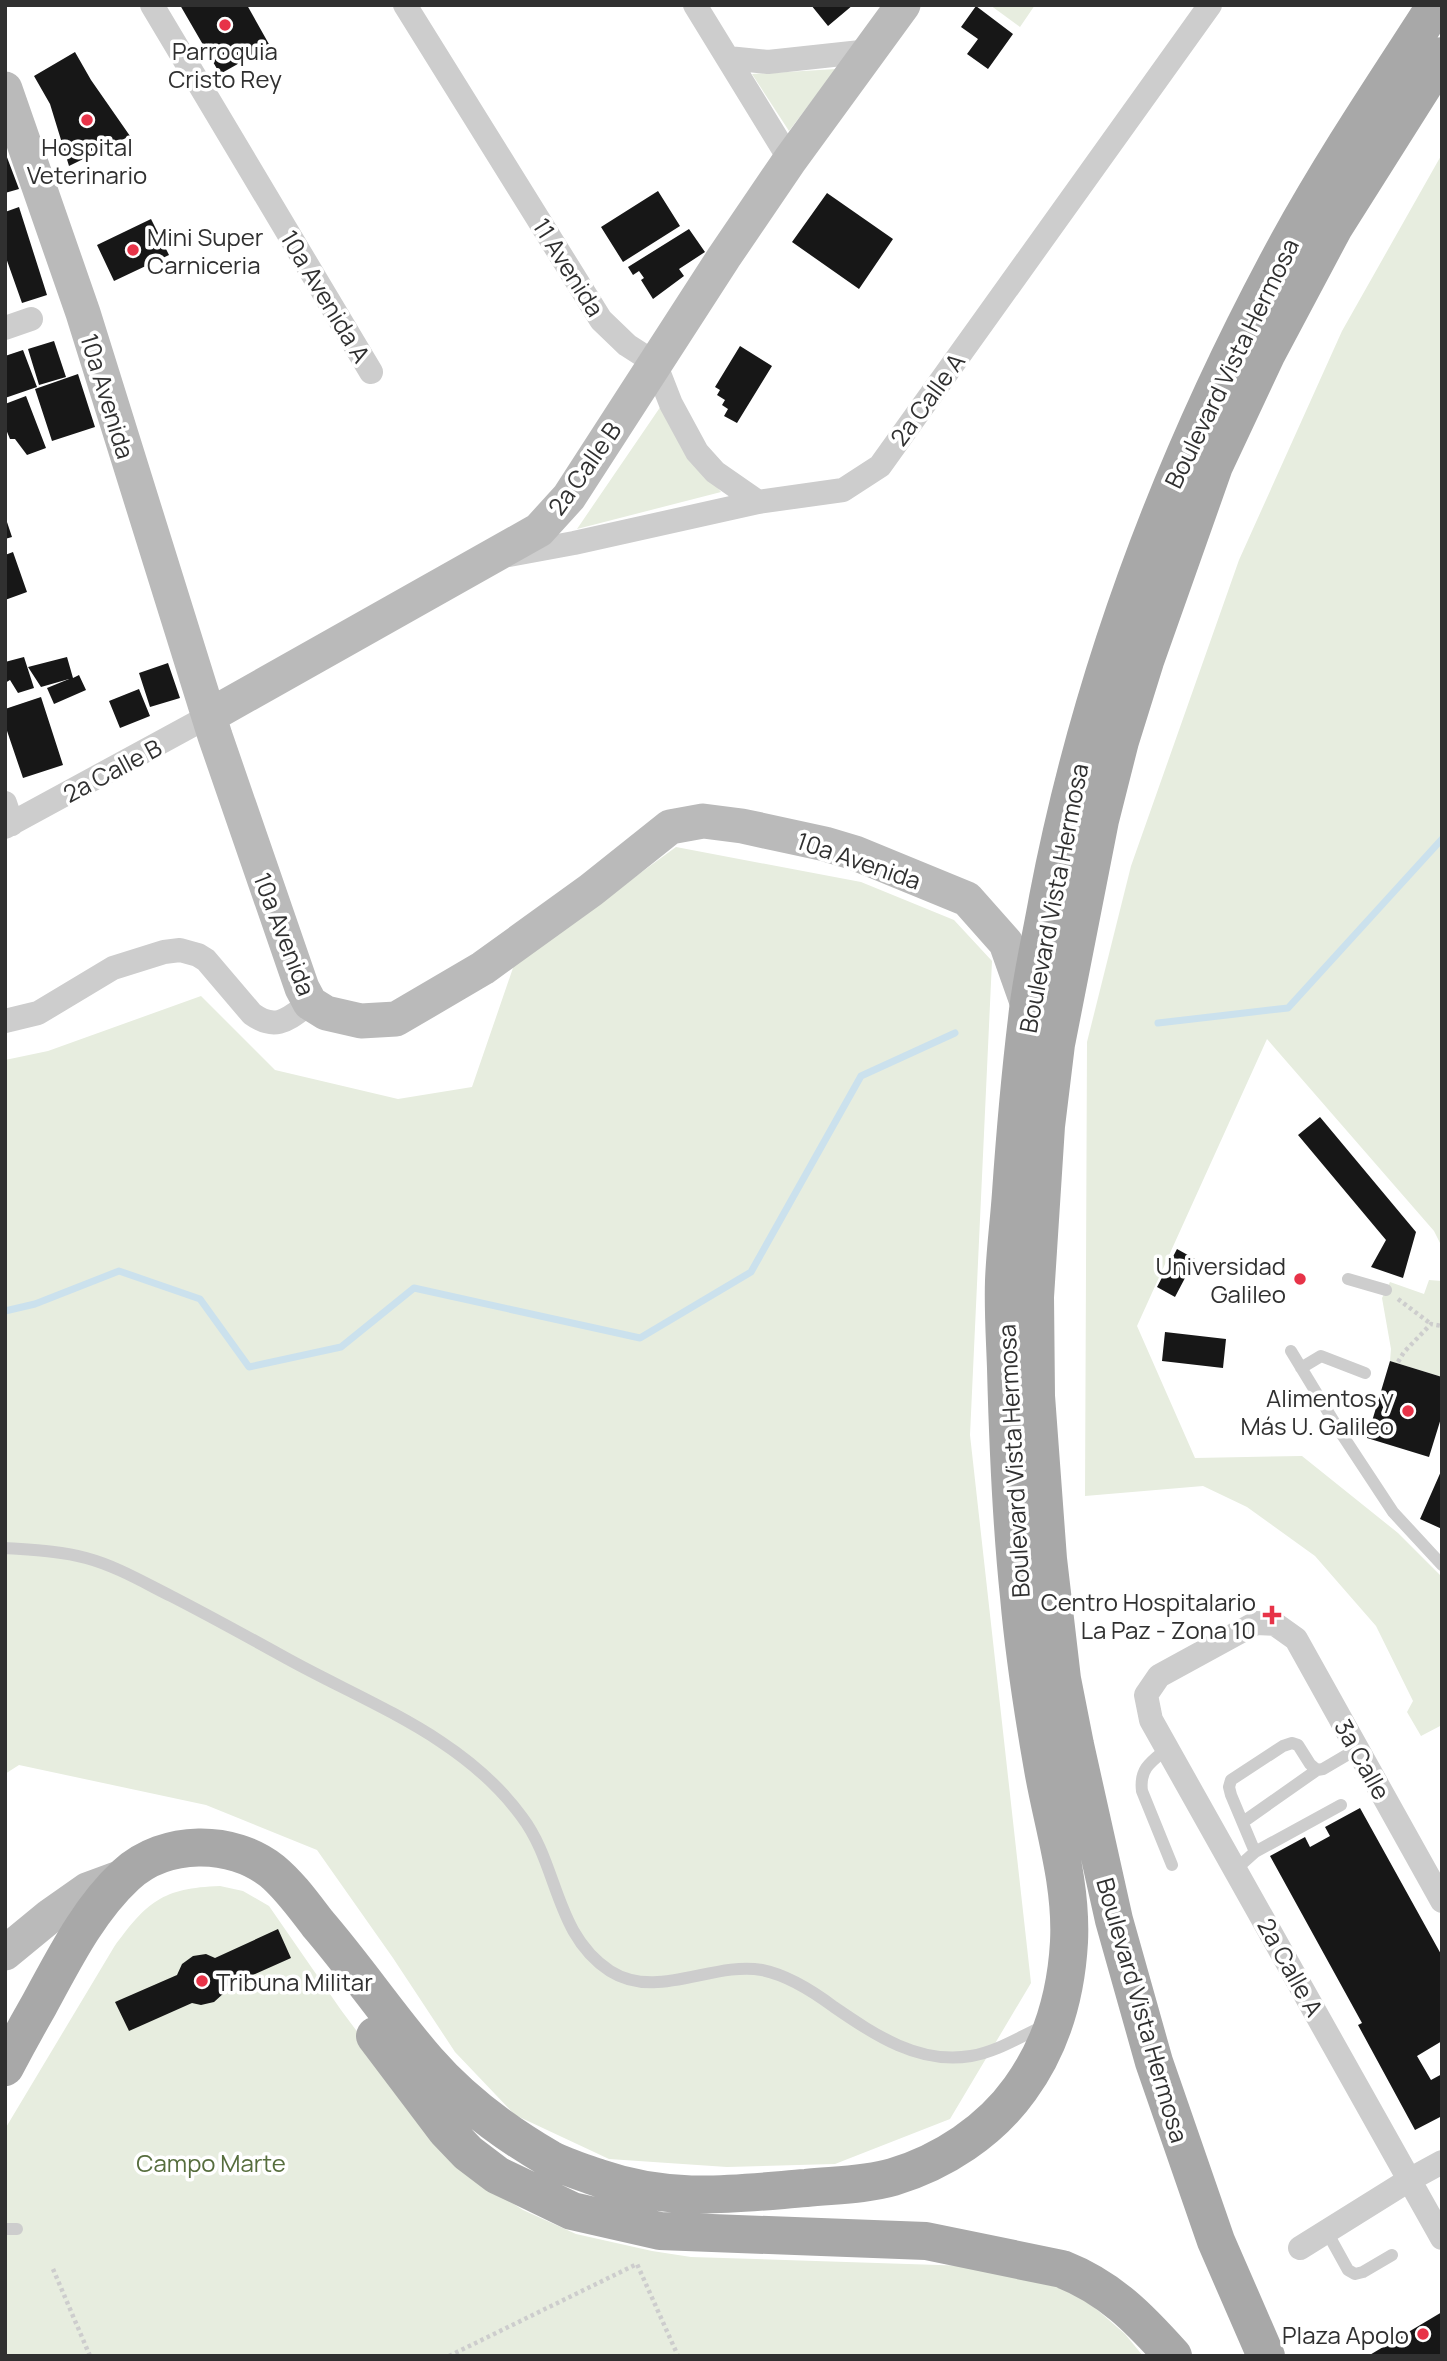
<svg xmlns="http://www.w3.org/2000/svg" width="1447" height="2361" font-family="Manrope,sans-serif">
<style>
.green{fill:#e7eddf}
.lines{fill:none;stroke-linecap:round;stroke-linejoin:round}
.stream{stroke:#cbe1ed;stroke-width:7}
.building{fill:#171717}
.path{stroke:#cdcdcd;stroke-width:4.5;stroke-dasharray:3.5 3.5;stroke-linecap:butt}
.lane{stroke:#cdcdcd;stroke-width:12}
.street{stroke:#cdcdcd;stroke-width:24}
.secondary{stroke:#bababa;stroke-width:35}
.primary{stroke:#a8a8a8;stroke-width:38}
.poi-dot{fill:#e73348;stroke:#fff;stroke-width:2.5}
.labels{text-anchor:middle;dominant-baseline:central;stroke-width:7;stroke-linejoin:round;paint-order:stroke}
.poi-label{font-size:24px;fill:#303030;stroke:#fff;text-anchor:end}
.street-label{font-size:24px;fill:#303030;stroke:#fff}
.park-label{font-size:24px;fill:#566d3d;stroke:#fff}
</style>
<rect width="100%" height="100%" fill="#fff"/>
<path class="green" d="M990 5H1035L1020 27Z
M836 69 789 131 752 74Z
M1442 154V1247L1434 1231 1267 1039 1137 1326 1195 1458 1302 1456 1398 1533 1442 1577V1725L1421 1736 1407 1712 1413 1701 1376 1626 1315 1556 1247 1507 1203 1486 1085 1496 1087 1042 1131 866 1239 560 1342 331Z
M663 403 690 455 721 492 577 529Z
M676 847 861 882 954 920 992 961 970 1435 1031 1983 950 2119 835 2164 727 2167 609 2159 515 2115 455 2052 393 1958 317 1850 206 1805 19 1765 5 1774V1060L48 1051 201 996 275 1070 398 1099 472 1087 514 965Z
M1429 1280 1442 1281V1377L1390 1361 1391 1349 1382 1298 1390 1282 1424 1294Z
M220 1886 243 1891 269 1906 341 2010 433 2133 488 2187 523 2210 576 2234 652 2251 691 2257 1000 2267 1065 2288 1094 2307 1125 2334 1143 2356H5V2129L114 1947C147 1902 162 1888 220 1886Z"/>
<g class="lines">
<path class="stream" d="M1158 1023 1288 1008 1442 839
M5 1311 35 1304 119 1271 200 1299 249 1367 341 1347 414 1288 640 1338 751 1272 861 1076 955 1033"/>
</g>
<path class="building" d="M180 5H247L270 46 220 74Z
M811 5H853L828 26Z
M976 6 1013 34 988 69 967 54 978 39 961 27Z
M75 52 91 80 130 136 69 166 50 104 34 76Z
M5 152 19 189 5 193Z
M658 191 680 226 623 262 601 227Z
M827 193 893 239 859 289 792 242Z
M19 207 47 295 22 303 5 255V212Z
M151 219 169 255 114 281 97 245Z
M689 229 705 252 679 269 684 276 653 299 641 280 644 278 639 271 633 275 628 267Z
M54 341 66 377 39 385 28 349Z
M740 346 772 366 737 423 724 416 728 409 722 405 725 400 717 395 720 390 715 387Z
M23 350 37 387 5 398V356Z
M78 374 95 427 52 441 35 389Z
M26 396 46 448 27 455 15 439H10L5 427V404Z
M5 516 12 537 5 539Z
M13 552 27 592 5 600V555Z
M24 657 34 688 18 693 10 680 5 683V662Z
M67 657 73 678 79 675 86 690 54 704 47 688 69 679 41 687 28 667Z
M168 663 180 698 150 707 139 673Z
M139 689 150 716 120 728 109 701Z
M41 697 63 765 23 778 5 725V709Z
M1320 1117 1416 1232 1403 1278 1371 1267 1386 1240 1298 1135Z
M1177 1249 1195 1259 1175 1297 1157 1287Z
M1165 1332 1226 1339 1223 1368 1162 1361Z
M1390 1361 1442 1377V1415L1429 1457 1367 1438Z
M1442 1469V1529L1420 1519Z
M1360 1808 1442 1956V2041L1417 2056 1431 2080 1442 2074V2116L1415 2130 1358 2025 1362 2023 1270 1856 1305 1837 1310 1847 1330 1836 1325 1827Z
M278 1929 291 1958 226 1987 224 1993 214 2002 201 2005 192 2003 129 2031 115 2002 177 1975 182 1964 193 1956 206 1954 215 1958Z
M1442 2312V2356H1368Z"/>
<g class="lines">
<path class="path" d="M1398 1299 1431 1324
M1398 1362 1404 1352 1431 1324 1442 1326
M53 2269 90 2356
M449 2356 637 2264 678 2356"/>
<path class="lane" d="M1348 1279 1386 1290
M1291 1351 1339 1430 1393 1512 1442 1565
M1301 1368 1321 1356 1365 1373
M5 1548C32 1550 60 1551 86 1558 116 1566 143 1582 171 1596 210 1616 248 1637 286 1658 369 1704 464 1737 522 1817 559 1866 554 1934 610 1971 657 2001 713 1961 762 1970 787 1975 814 1992 834 2007 875 2035 919 2065 971 2056 997 2052 1021 2036 1046 2025
M1168 1748C1152 1761 1139 1768 1142 1791L1172 1865
M1243 1822 1317 1770
M1255 1852 1341 1805
M1236 1869 1255 1852 1231 1795 1229 1787 1231 1780 1283 1746 1292 1743 1298 1745 1310 1764 1317 1770 1323 1769 1357 1749
M5 2229H17
M1327 2232 1348 2270 1355 2274 1363 2272 1392 2255"/>
<path class="street" d="M152 5 371 372
M405 5 601 320 627 345 655 363 671 404 697 452 715 472 758 502
M695 5 790 160
M728 58 768 62 870 51
M5 328 31 319
M509 555 574 543 758 502 843 490 880 466 1210 5
M5 803 12 824
M5 827 209 716
M5 1021 38 1013 113 968 164 952 180 950 198 955 206 960 252 1014C277 1032 289 1018 310 1003
M1442 1901 1296 1639 1275 1624 1256 1623 1159 1676 1146 1695 1151 1720 1442 2238
M1300 2248 1409 2180 1442 2162"/>
<path class="secondary" d="M5 89 83 313 215 736 302 988 310 1003 326 1013 361 1021 396 1019 483 968 591 890 670 827 703 821 742 826 825 844 855 853 967 899 1006 943 1028 1005
M209 716 539 530 569 497 724 257 790 160 903 5
M5 1953 50 1916 87 1890 125 1876"/>
<path class="primary" d="M375 2036 446 2130 468 2153 497 2175 572 2211 660 2231 926 2241 1062 2269C1110 2288 1139 2318 1173 2356
M5 2067C16 2046 27 2026 39 2005 63 1961 88 1910 126 1875 165 1839 232 1839 272 1871 290 1886 304 1906 318 1924 356 1968 389 2017 427 2061 461 2100 505 2133 550 2159 565 2167 582 2172 599 2178 671 2203 732 2194 806 2188 835 2185 865 2185 893 2177 943 2162 990 2131 1020 2089 1052 2045 1066 1996 1069 1942 1072 1883 1053 1826 1043 1769 1033 1712 1024 1653 1019 1596 1011 1520 1008 1444 1006 1368 1005 1339 1003 1310 1004 1281 1005 1252 1009 1222 1011 1193 1015 1135 1020 1077 1027 1019 1031 979 1041 938 1048 898 1092 668 1176 449 1288 243 1333 161 1385 84 1436 5
M1266 2356 1216 2241 1154 2062 1114 1920 1075 1745 1062 1679 1048 1559 1036 1396 1035 1297 1046 1126 1056 1044 1100 820 1120 741 1145 661 1214 466 1267 353 1334 227 1442 56"/>
</g>
<g class="poi-dot">
<circle cx="225" cy="25" r="7"/>
<circle cx="87" cy="120" r="7"/>
<circle cx="133" cy="250" r="7"/>
<circle cx="1300" cy="1279" r="7"/>
<circle cx="1408" cy="1411" r="7"/>
<path d="M1268.5 1604.5h7v7h7v7h-7v7h-7v-7h-7v-7h7z"/>
<circle cx="202" cy="1981" r="7"/>
<circle cx="1423" cy="2334" r="7"/>
</g>
<g class="labels">
<g class="poi-label">
<text x="225" y="50" text-anchor="middle">Parroquia<tspan x="225" dy="28">Cristo Rey</tspan></text>
<text x="87" y="146" text-anchor="middle">Hospital<tspan x="87" dy="28">Veterinario</tspan></text>
<text x="147" y="236" text-anchor="start">Mini Super<tspan x="147" dy="28">Carniceria</tspan></text>
<text x="1286" y="1265">Universidad<tspan x="1286" dy="28">Galileo</tspan></text>
<text x="1394" y="1397">Alimentos y<tspan x="1394" dy="28">Más U. Galileo</tspan></text>
<text x="1256" y="1601">Centro Hospitalario<tspan x="1256" dy="28">La Paz - Zona 10</tspan></text>
<text x="216" y="1981" text-anchor="start">Tribuna Militar</text>
<text x="1409" y="2334">Plaza Apolo</text>
</g>
<g class="street-label">
<text transform="translate(569 267) rotate(58)">11 Avenida</text>
<text transform="translate(326 296) rotate(59)">10a Avenida A</text>
<text transform="translate(1231 363) rotate(-64)">Boulevard Vista Hermosa</text>
<text transform="translate(108 396) rotate(73)">10a Avenida</text>
<text transform="translate(927 399) rotate(-54)">2a Calle A</text>
<text transform="translate(584 468) rotate(-55)">2a Calle B</text>
<text transform="translate(112 770) rotate(-28)">2a Calle B</text>
<text transform="translate(859 860) rotate(19)">10a Avenida</text>
<text transform="translate(1053 898) rotate(-79)">Boulevard Vista Hermosa</text>
<text transform="translate(285 934) rotate(69)">10a Avenida</text>
<text transform="translate(1013 1461) rotate(-93)">Boulevard Vista Hermosa</text>
<text transform="translate(1363 1759) rotate(61)">3a Calle</text>
<text transform="translate(1291 1967) rotate(61)">2a Calle A</text>
<text transform="translate(1143 2010) rotate(74)">Boulevard Vista Hermosa</text>
</g>
<g class="park-label">
<text x="211" y="2162">Campo Marte</text>
</g>
</g>
<rect width="1447" height="2361" fill="none" stroke="#303030" stroke-width="14"/>
</svg>
